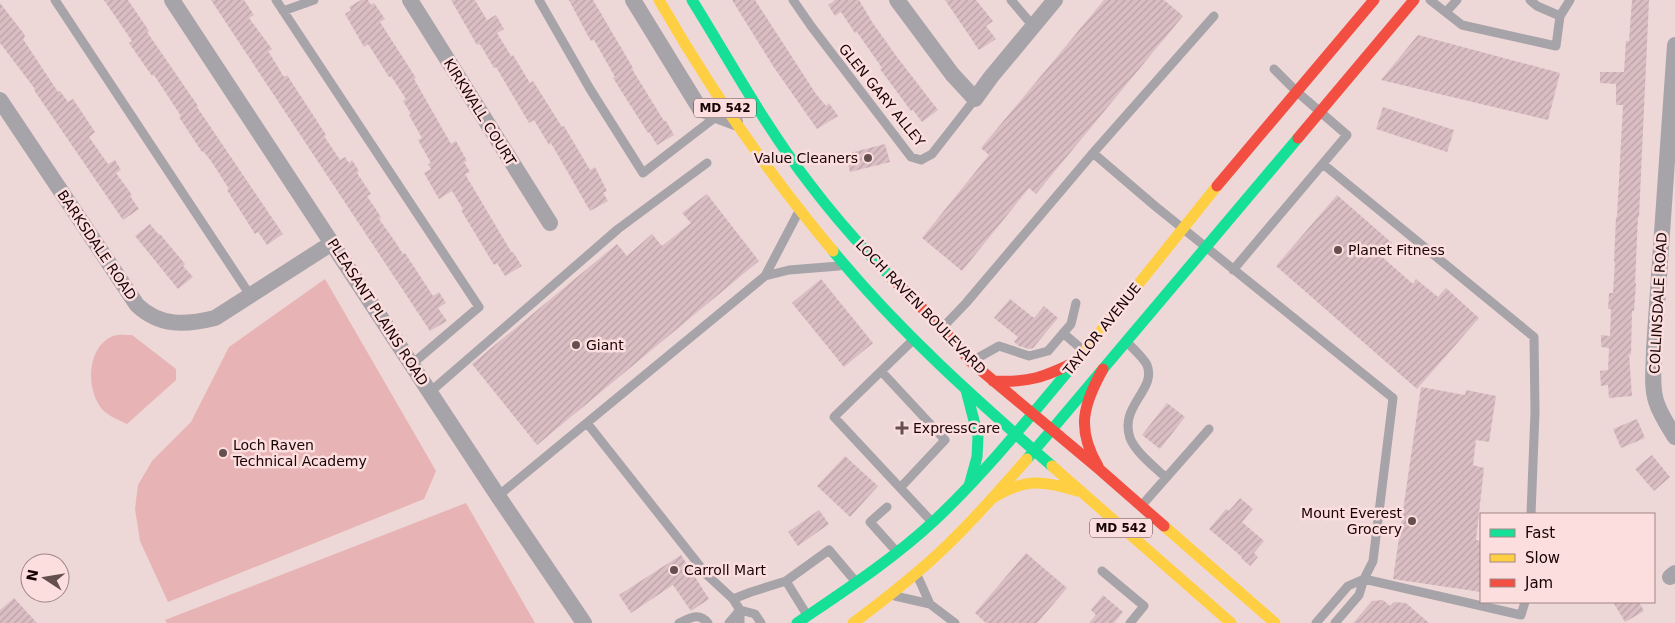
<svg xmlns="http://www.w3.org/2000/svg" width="1675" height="623" font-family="'DejaVu Sans',sans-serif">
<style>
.garden{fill:#e7b3b4}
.building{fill:url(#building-hatch)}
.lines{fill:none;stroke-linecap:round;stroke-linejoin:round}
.lane{stroke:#a6a3a9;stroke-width:9}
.street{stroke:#a6a3a9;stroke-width:16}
.fast{stroke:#16e098;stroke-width:11}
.slow{stroke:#ffcf43;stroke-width:11}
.jam{stroke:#f24e42;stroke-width:11}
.poi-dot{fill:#644e4e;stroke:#fcdede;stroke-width:2}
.labels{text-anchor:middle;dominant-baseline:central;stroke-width:5;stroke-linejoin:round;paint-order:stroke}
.shield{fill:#fcdede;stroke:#5d4546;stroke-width:1}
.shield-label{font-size:12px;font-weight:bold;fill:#190405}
.street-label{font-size:14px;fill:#190405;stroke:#fcdede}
.poi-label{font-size:14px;fill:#190405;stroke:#fcdede;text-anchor:start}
</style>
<defs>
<pattern id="building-hatch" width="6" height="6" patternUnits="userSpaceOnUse" patternTransform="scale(1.25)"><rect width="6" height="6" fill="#dabec4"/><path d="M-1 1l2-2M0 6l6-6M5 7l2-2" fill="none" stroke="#baa2a7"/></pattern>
</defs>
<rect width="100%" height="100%" fill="#eed7d7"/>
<path class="garden" d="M325 279 436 471 424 499 168 602 140 541 135 509 138 485 152 461 191 422 229 347Z
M132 335 176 369V380L127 424C117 419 105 415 99 405 86 385 88 346 113 336 118 334 126 335 132 335Z
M466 503 535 623H167L165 620Z"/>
<path class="building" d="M104 0H128L149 31 147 32 198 106 197 107 283 234 267 245 258 232 255 234 227 190 229 189 211 161 203 151 202 152 179 117 181 116 154 75 152 76 129 43 132 41Z
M211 0H244L254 15 249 18 272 49 268 52 270 54 284 77 287 75 326 135 324 136 340 160 345 157 349 163 352 160 359 171 357 173 371 194 367 196 381 217 379 219 394 240 403 254 405 253 433 296 439 292 446 303 438 308 447 321 430 331Z
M361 0H368L371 5 374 3 385 19 380 22 416 78 414 79 451 144 456 141 467 161 464 162 470 172 465 174 512 253 513 252 522 266 505 276 497 263 494 265 461 210 463 209 452 191 439 199 424 173 431 169 428 164 431 163 418 140 422 138 409 115 411 114 403 101 406 99 391 76 389 77 368 44 364 47 345 14 351 10 349 7Z
M451 0H475L487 20 496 15 504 29 497 33 511 56 513 55 530 83 533 81 562 127 564 126 590 170 595 167 607 191 603 193 608 201 590 211 551 143 549 145 534 120 529 123 496 67 494 68 480 44 477 45Z
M569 0H593L633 68 632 69 664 121H666L674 135 657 145 649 132 648 133 613 78 615 77 594 40 591 41 588 36Z
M732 0H755L816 94 826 106 829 103 838 116 817 129 773 66Z
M834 0H859L872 22 897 57 938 110 922 122 913 110 911 111 880 69 882 68 857 32 855 33 841 12 835 16 828 5 834 1Z
M945 0H976L993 21 986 26 996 39 979 50Z
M1104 0H1164L1183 16 1036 194 1029 188 962 271 922 238 989 155 981 148Z
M1632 0H1649L1639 217H1638L1635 283H1636L1634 311H1632L1631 355 1629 354 1632 396 1609 398 1608 385 1601 386 1600 371 1608 370 1609 348 1601 347V335L1610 336 1611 309H1608L1609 293H1613L1615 262H1614L1616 217H1617L1623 105H1616V84L1600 83V72H1624L1626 41H1629Z
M0 3 24 34 25 37 23 39 58 92 60 91 68 102 73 99 95 132 89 137 108 164 115 160 121 170 116 173 132 195 130 196 139 209 123 220 34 90 35 89 0 43Z
M1418 35 1560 73 1548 120 1381 80Z
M1383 107 1454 130 1447 152 1376 129Z
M885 144 890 162 850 172 846 154Z
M707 194 759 261 537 445 472 364 617 244 627 256 652 234 662 246 691 223 682 213Z
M1337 195 1392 243 1381 256 1413 284 1416 279 1438 297 1446 288 1479 318 1417 389 1276 266Z
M150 224 159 235 160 234 185 264 183 266 193 277 178 289 135 236Z
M821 279 873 343 844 367 792 303Z
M1010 299 1034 318 1044 306 1058 318 1033 348 1029 349 1019 346 1014 342 1018 337 994 318Z
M1421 387 1465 395 1466 390 1496 396 1489 442 1476 440 1473 465 1484 468 1476 540 1481 541V592L1393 579Z
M1167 403 1185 417 1160 449 1142 435Z
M1637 419 1645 438 1621 448 1613 429Z
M1652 455 1670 477 1654 491 1635 469Z
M845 456 878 486 850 517 817 486Z
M1240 498 1253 509 1242 522 1264 541 1254 553 1258 557 1250 566 1241 558 1242 557 1209 529 1226 509 1229 511Z
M819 510 829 524 798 546 788 532Z
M1026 553 1067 588 1037 623H986L975 613Z
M681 555 709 599 691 611 673 585 631 613 619 595Z
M1103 595 1123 612 1114 623H1089L1096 615 1091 610Z
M14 598 37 623H0V610Z
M1383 600 1390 606 1394 602 1406 603 1429 623H1353L1372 601Z
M1613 602H1639L1644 611 1625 622Z"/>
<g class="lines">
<path class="lane" d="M55 0 250 295
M276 0 479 307 412 364
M539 0 590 89 643 173 717 116
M793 0 811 26 911 157 921 160 932 154 975 99
M1011 0 1033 26
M1430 0 1462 25 1556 46 1560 16 1570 0
M1530 0 1537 6 1560 16
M283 11 314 0
M1446 12 1457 0
M1093 153 1155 206 1393 398 1373 561 1364 579 1359 595 1335 623
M1323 164 1534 337 1535 412 1531 514
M1233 270 1347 135 1296 91 1274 69
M765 276 789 270 839 266
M943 327 966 303 1093 153 1214 16
M1063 333 1084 351
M912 341 834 417 932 522
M1126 341C1132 348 1143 357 1147 365 1157 390 1119 405 1130 438 1136 453 1155 467 1166 478
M974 360 999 346 1029 356 1048 351 1071 324 1076 303
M881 371 945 440 901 487
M430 392 618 229 707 163
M587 423 707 575 733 599 740 610V623
M498 496 765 276 798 213
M1143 504 1209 429
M887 507 870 522 896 551
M1102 571 1144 606 1130 623
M917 575 930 604
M895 596 930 604 955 623
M733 599 751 592 786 581
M740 610 755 614 761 623
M807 615 786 581 829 550 856 582
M679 623C690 618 699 612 708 623
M729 623 740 610
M1316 623 1348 586 1364 579 1521 615 1525 602"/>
<path class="street" d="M172 0 498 496 584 623
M410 0 550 223
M633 0 700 109 735 122
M897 0 952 74 975 99 991 77 1055 0
M1675 45 1654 349C1654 366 1651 385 1656 401 1660 414 1668 426 1675 437
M0 100 137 305C160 327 186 325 215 318L332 243
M1670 577 1675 573"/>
<path class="fast" d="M692 0C730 61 765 126 809 183 834 216 862 248 891 277
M833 251C899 331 974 398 1052 466
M966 390 978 436 977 457 969 486
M1027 459 1298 138
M797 623C844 591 892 560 934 521 987 471 1033 413 1080 357"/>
<path class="slow" d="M659 0C710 89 767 172 833 251
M1080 357 1217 186
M1052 466 1231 623
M991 499C1026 478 1039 480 1077 491
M1164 526 1275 623
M853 623C879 604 904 584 928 563 964 531 995 495 1027 459"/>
<path class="jam" d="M1298 138 1414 0
M1217 186 1374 0
M891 277 942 328 971 362 1099 469 1164 526
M993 381C1029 383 1045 377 1077 361
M1098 466C1076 429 1083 405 1103 369"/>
</g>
<g class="poi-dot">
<circle cx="868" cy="158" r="5"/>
<circle cx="1338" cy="250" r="5"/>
<circle cx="576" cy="345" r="5"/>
<path d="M899.5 420.5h5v5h5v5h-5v5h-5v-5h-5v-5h5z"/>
<circle cx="223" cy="453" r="5"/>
<circle cx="1412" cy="521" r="5"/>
<circle cx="674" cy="570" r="5"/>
</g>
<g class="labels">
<g class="shield">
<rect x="694" y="98.5" width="62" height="19" rx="4"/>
<rect x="1090" y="518.5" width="62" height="19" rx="4"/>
</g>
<g class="shield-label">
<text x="725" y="108">MD 542</text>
<text x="1121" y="528">MD 542</text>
</g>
<g class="street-label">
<text transform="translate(882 95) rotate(51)">GLEN GARY ALLEY</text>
<text transform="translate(480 112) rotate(58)">KIRKWALL COURT</text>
<text transform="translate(97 245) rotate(56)">BARKSDALE ROAD</text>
<text transform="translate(1658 303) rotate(-87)">COLLINSDALE ROAD</text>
<text transform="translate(921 307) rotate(46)">LOCH RAVEN BOULEVARD</text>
<text transform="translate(378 312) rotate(57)">PLEASANT PLAINS ROAD</text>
<text transform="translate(1102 329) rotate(-51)">TAYLOR AVENUE</text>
</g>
<g class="poi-label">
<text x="858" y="158" text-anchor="end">Value Cleaners</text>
<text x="1348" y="250">Planet Fitness</text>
<text x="586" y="345">Giant</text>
<text x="913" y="428">ExpressCare</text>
<text x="233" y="445">Loch Raven<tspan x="233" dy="16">Technical Academy</tspan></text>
<text x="1402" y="513" text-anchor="end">Mount Everest<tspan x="1402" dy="16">Grocery</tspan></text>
<text x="684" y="570">Carroll Mart</text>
</g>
</g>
<rect x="1480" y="513" width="175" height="90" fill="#fcdede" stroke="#a18787"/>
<rect x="1490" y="529" width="25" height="8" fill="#16e098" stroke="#a18787"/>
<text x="1525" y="538" font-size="15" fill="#190405">Fast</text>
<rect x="1490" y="554" width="25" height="8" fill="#ffcf43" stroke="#a18787"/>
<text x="1525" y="563" font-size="15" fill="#190405">Slow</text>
<rect x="1490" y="579" width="25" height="8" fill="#f24e42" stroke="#a18787"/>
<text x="1525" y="588" font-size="15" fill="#190405">Jam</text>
<g transform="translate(45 578) rotate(282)"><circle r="24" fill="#fcdede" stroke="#a18787"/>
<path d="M0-4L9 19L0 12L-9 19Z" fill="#644e4e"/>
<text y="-8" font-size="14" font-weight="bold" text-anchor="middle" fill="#190405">N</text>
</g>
</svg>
